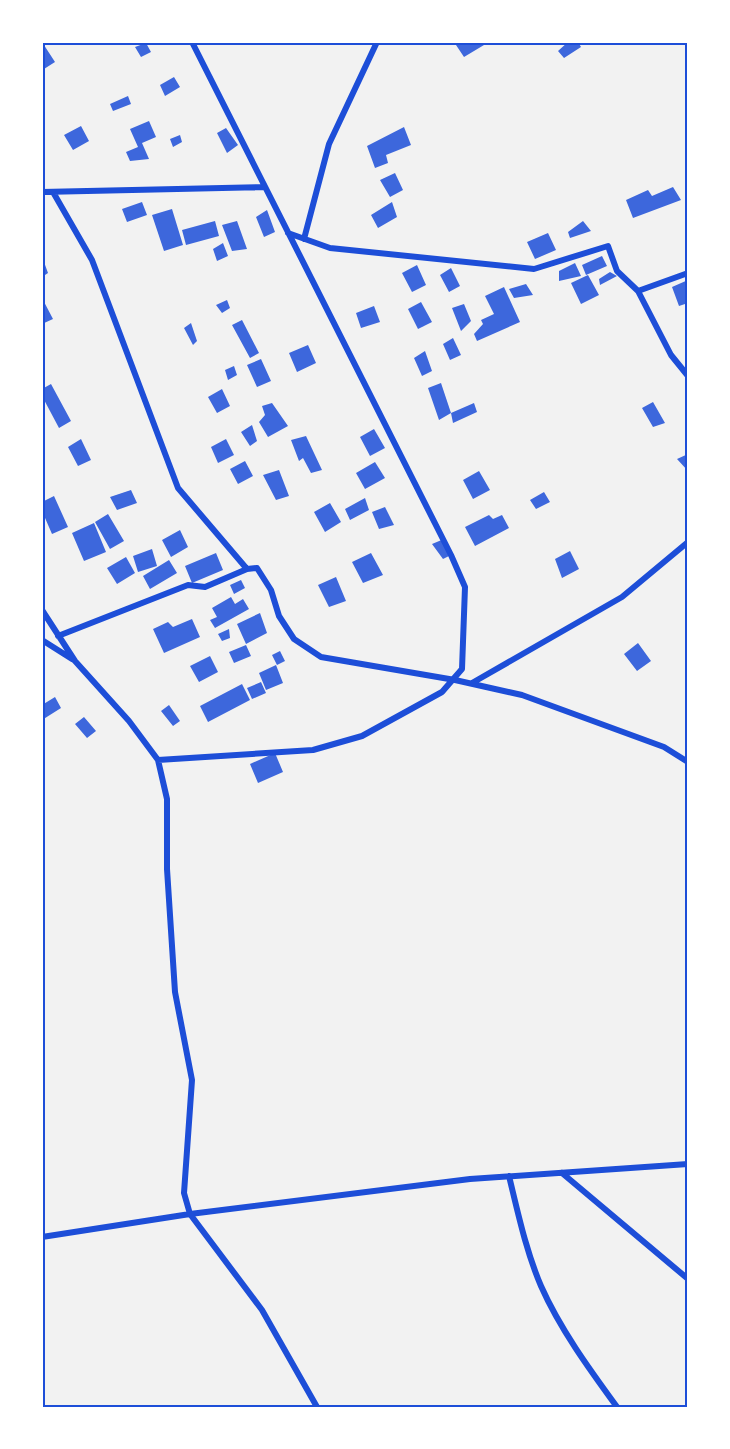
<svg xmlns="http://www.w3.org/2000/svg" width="730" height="1449" font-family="Manrope,sans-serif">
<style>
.building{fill:#3d67dc}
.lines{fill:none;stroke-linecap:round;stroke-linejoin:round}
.minor{stroke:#1d4ed8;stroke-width:6}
.neatline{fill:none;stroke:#1d4ed8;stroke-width:2}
</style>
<rect width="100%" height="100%" fill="#f2f2f2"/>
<path class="building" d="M42 42 55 62 44 69 42 67Z
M463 42H482L484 45 464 57 456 45Z
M568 42H578L581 47 564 58 558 51Z
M146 43 151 52 141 57 135 47Z
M174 77 180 87 165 96 160 85Z
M128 96 131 104 113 111 110 104Z
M149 121 156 137 142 143 149 159 130 161 126 152 138 147 130 129Z
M81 126 89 141 73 150 64 135Z
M404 127 411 145 386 155 388 163 375 168 367 146Z
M226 128 238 145 227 153 217 133Z
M180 135 182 142 173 147 170 139Z
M395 173 403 190 390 197 380 180Z
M673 187 681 200 633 218 626 200 648 190 652 196Z
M142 202 147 215 127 222 122 209Z
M392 202 397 217 378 228 371 215Z
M172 209 183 245 164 251 152 215Z
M267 210 275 232 264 237 256 217Z
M215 221 219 236 186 245 182 230Z
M237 221 247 249 232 251 222 225Z
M583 221 591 231 570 238 568 232Z
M548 233 556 250 535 259 527 242Z
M223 243 228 256 217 261 213 249Z
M602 256 607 266 586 275 582 265Z
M44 262 48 273 42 277V264Z
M575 263 581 276 559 281V271Z
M417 265 426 285 412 292 402 273Z
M451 268 460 286 449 292 440 275Z
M610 272 617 276 600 285 599 279Z
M588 275 599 295 581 304 571 283Z
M688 280V303L679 306 672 287Z
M526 284 533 295 514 298 509 289Z
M504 287 520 322 477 341 474 334 483 324 481 320 494 314 485 296Z
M42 298 53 319 42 324Z
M227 300 230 308 222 313 216 305Z
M421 302 432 322 418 329 408 309Z
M464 304 471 321 461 331 452 308Z
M374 306 380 322 361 328 356 313Z
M242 320 259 353 250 358 232 325Z
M191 323 197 341 193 345 184 328Z
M453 338 461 355 450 360 443 344Z
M308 345 316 363 297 372 289 353Z
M425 351 432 371 422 376 414 358Z
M261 359 271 381 257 387 247 365Z
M234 366 237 375 228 380 225 370Z
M441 383 451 413 474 403 477 412 453 423 451 413 439 420 428 388Z
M51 384 71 421 59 428 42 396V389Z
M222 389 230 406 217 413 208 397Z
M653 402 665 423 653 427 642 408Z
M272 403 288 426 268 437 259 422 265 415 262 406Z
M252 425 257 441 250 446 241 432Z
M374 429 385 448 370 456 360 437Z
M306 436 322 470 311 473 303 458 299 461 291 440Z
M81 439 91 460 78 466 68 447Z
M226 439 234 455 218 463 211 447Z
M688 454V471L677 459Z
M245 461 253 476 238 484 230 469Z
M375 462 385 478 365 489 356 473Z
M279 470 289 496 276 500 263 475Z
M479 471 490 490 473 499 463 480Z
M131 490 137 503 117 510 110 497Z
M544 492 550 502 536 509 530 500Z
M54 496 68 527 52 534 42 511V502Z
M365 498 369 510 350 520 345 509Z
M330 503 341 522 325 532 314 512Z
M385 507 394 525 379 529 372 512Z
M108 514 124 541 110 549 95 522Z
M489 515 493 519 502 515 509 528 475 546 465 527Z
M94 523 106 552 84 561 72 533Z
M180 530 188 547 171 557 162 540Z
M444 539 451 555 443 559 432 544Z
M152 549 157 566 138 572 133 556Z
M570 551 579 569 562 578 555 559Z
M216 553 223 570 192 583 185 566Z
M371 553 383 575 363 583 352 562Z
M126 557 135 573 117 584 107 568Z
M169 560 177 573 150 589 143 576Z
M336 577 346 601 329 607 318 585Z
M241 580 245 588 234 594 230 585Z
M231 597 235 604 243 599 249 609 215 628 210 620 217 617 212 608Z
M260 613 267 633 246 644 237 624Z
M192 619 200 637 164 653 153 629 168 622 173 627Z
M229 629 230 638 222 641 218 634Z
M638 643 651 661 637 671 624 654Z
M246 645 251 656 234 663 229 652Z
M280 651 285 661 277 665 272 655Z
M210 656 218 672 199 682 190 666Z
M276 665 283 683 266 690 259 673Z
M261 682 266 693 252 699 247 688Z
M242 684 250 700 208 722 200 706Z
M55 697 61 708 42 720V705Z
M169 705 180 721 173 726 161 711Z
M84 717 96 731 87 738 75 724Z
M275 753 283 772 258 783 250 764Z"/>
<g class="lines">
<path class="minor" d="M42 192 264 187
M53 192 92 260 178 488 247 569 257 568 271 590 279 616 294 639 321 657 455 680 522 695 664 747 688 762
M288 233 330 248 534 269 608 246 617 271 638 291 671 355 688 376
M304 239 329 144 377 42
M638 291 688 273
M42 610 75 661 129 721 158 760 167 799V869L175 992 192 1080 184 1193 190 1214 262 1310 317 1407
M58 636 188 585 205 587 247 569
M42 640 72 659
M472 683 622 597 688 542
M158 760 313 750 362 736 442 692 462 669 465 587 451 555 192 42
M562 1173 688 1279
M509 1176C518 1213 526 1251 541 1286 560 1329 590 1370 617 1407
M42 1237 190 1214 470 1179 688 1164"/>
</g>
<rect width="730" height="1449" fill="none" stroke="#ffffff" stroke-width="87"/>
<rect x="44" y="44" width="642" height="1362" class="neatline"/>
</svg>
